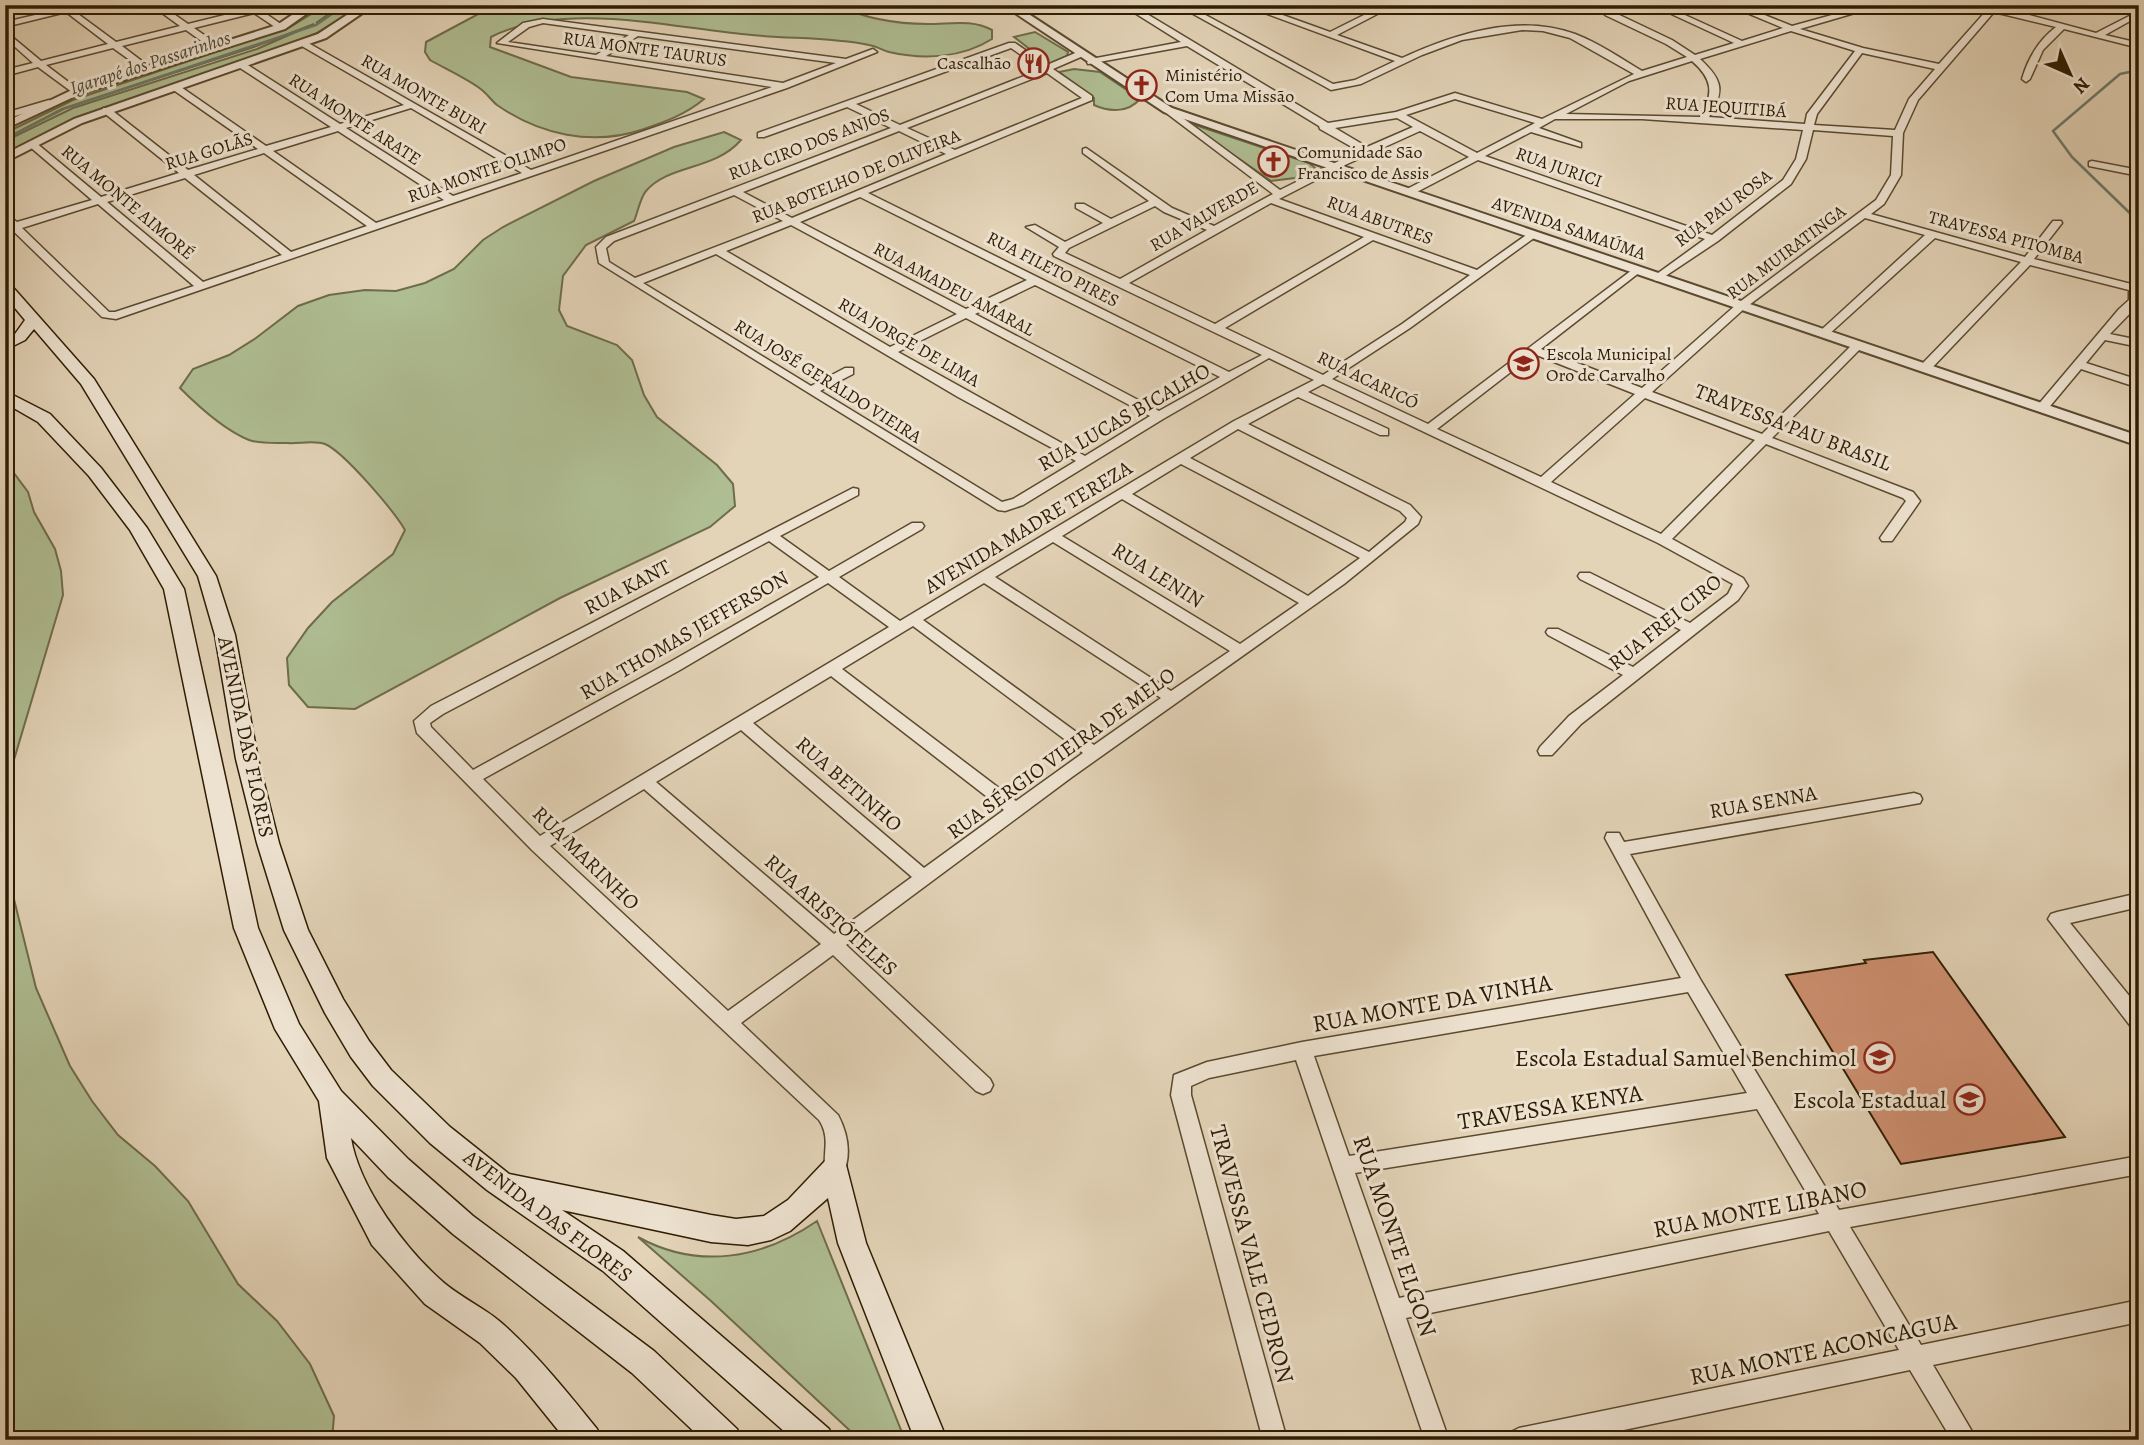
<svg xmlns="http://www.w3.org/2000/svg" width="2144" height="1445" font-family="Alegreya,serif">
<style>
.green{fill:#afbd92;stroke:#6e6c4a;stroke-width:2}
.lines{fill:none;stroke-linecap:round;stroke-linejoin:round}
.stream{stroke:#6c7a6a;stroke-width:2.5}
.building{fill:#cf9071;stroke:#2e1c02;stroke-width:2}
.minor-casing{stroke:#5b4a2f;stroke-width:3}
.tertiary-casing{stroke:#5b4a2f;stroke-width:4}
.secondary-casing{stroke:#2e1c02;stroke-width:3}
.minor{fill:#ede2d0;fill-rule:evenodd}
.tertiary{fill:#ede2d0;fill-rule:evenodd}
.secondary{fill:#ede2d0;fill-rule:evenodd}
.labels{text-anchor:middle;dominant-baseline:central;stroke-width:6;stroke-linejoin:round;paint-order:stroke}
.far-street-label{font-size:18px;fill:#2e1c02;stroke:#ede2d0}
.far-poi-label{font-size:18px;fill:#2e1c02;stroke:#ede2d0;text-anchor:start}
.far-water-label{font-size:19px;font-style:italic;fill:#4d4b36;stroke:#ede2d0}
.street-label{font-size:21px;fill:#2e1c02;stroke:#ede2d0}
.near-street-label{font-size:24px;fill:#2e1c02;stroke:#ede2d0}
.near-poi-label{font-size:24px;fill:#2e1c02;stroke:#ede2d0;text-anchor:end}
</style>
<rect width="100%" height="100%" fill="#e3d3b7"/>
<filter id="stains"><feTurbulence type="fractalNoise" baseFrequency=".00286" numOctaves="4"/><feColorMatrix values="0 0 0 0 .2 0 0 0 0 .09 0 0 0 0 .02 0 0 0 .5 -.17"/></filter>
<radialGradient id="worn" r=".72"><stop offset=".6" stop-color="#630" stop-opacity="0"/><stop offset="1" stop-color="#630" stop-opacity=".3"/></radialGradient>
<path class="green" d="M326 5 340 6 316 23 344 6 358 8 315 34 293 43 81 117 5 156V141L73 108 257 49 314 24 254 47 62 109 5 139V133L73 100 290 27Z
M495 5H836C866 19 895 24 928 24 951 24 972 19 992 30V39C962 58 924 60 889 52 882 50 876 46 869 45 831 37 790 39 752 35 671 28 564 0 491 37L490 47 571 77 687 92 704 99C685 115 664 122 641 130 592 146 540 135 497 105 491 100 487 94 482 90 470 80 444 68 430 60L425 52 426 42Z
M1035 32 1068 52 1067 56 1049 64 1014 37Z
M1074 69 1100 72 1140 99C1128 113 1109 112 1094 105V98L1059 72Z
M1195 125 1309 163 1315 168 1295 178 1271 181 1195 128Z
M724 132 741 140C714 171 669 164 646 191 640 198 638 212 634 221L586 245 563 276 559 310 567 326 617 345 632 360 644 395 657 417 717 465 733 484 735 506 710 527 560 598 355 709 308 707 289 685 287 658 308 628 332 602 393 554 405 530C394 511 344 452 325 444 314 440 298 444 287 443 276 443 260 444 249 440 224 430 199 407 180 388L193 369 229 355 256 338 298 306 329 295 365 290 396 291 425 283 454 269 483 240 503 227 594 181 674 147Z
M5 461 28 492 34 512 55 549 61 571 63 595 5 790Z
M5 863 36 988 70 1066 92 1101 118 1135 155 1166 188 1201 238 1284 277 1321 310 1364 334 1416 332 1440H5Z
M817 1221 905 1440H860L711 1301 638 1237C698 1270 762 1259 817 1221Z"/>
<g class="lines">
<path class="stream" d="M2139 70 2120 74 2053 131 2072 157 2139 222
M5 139 66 108 316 25 345 5"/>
</g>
<path class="building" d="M1933 952 2065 1137 1901 1164 1786 975 1866 963 1864 960Z"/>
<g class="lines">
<defs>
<path id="minor" d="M57 5H90L74 11 116 42 180 26 151 5H161L188 24 249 9 252 6 279 5 262 11 285 27 278 29 254 13 194 28 220 46V50H214L186 30 122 46 151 68V72L148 73 113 48 46 65 79 90V94L76 95 38 67 5 76V70L33 63 5 38V31L41 61 108 44 66 12 5 27V22L61 9Z
M1122 5H1132L1328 123 1396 112 1455 93 1542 119 1634 74 1570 38 1543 31 1522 30 1462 40 1422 55 1361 84 1331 90 1177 5H1187L1333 84 1355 80 1395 61 1243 5H1255L1330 32 1374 10 1356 5 1392 8 1521 5 1517 7 1383 11 1337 35 1402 58C1454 34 1519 13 1575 34 1599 43 1620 58 1642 71L1687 57 1666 44 1605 15V11H1611L1672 40 1695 55 1734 43 1652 5H1663L1742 41 1783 28 1728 5H1740L1792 26 1868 5H1882L1800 29 1863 48 1939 64 1987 10 1974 5H1989L2020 13 2035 5H2045L2029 15 2096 33 2139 11V16L2105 35 2139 43V48L2064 29 2043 50 2030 79 2026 82 2022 79C2028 58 2039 40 2056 27L1994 12 1918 100 1903 133 1901 175 1884 204 1871 214 2025 257 2053 221H2061L2062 223 2034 259 2139 286V304L2110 334 2139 340V347L2105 340 2086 363 2139 380V388L2081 369 2046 411H2038V405L2119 309 2129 300V290L2030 265 1929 371H1921V365L2021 262 1935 238 1827 336H1819V332L1925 235 1865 218 1745 308 1652 392 1762 434 1854 343H1862V347L1772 438 1913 492 1920 501 1892 541H1882L1880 538 1906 501 1903 498 1766 444 1672 539 1743 578 1748 586 1738 600 1581 724 1552 755H1540L1538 751 1540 747 1569 716 1623 675 1548 635 1546 632 1548 629H1558L1633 667 1681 630 1580 579 1578 576 1580 573H1590L1690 623 1728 594 1733 584 1658 543 1323 384 1308 392 1388 429V435H1380L1298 397 1248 424 1410 505 1421 517 1418 524 1344 584 1072 777 846 945 990 1079 993 1085 990 1091 983 1094 976 1091 833 955 741 1023 838 1115C848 1134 852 1156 842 1177L835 1179 828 1177C819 1158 833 1141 819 1120L532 850 417 733 414 721 431 706 853 488 858 489V495L780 536 829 571 912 523H922L924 526 922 529 839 577 900 621 1234 421 1314 380 1269 358 1163 419 1023 505 1005 511 998 510 599 263 596 247 606 237 891 128 847 107 764 137H758V133L1009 43H1015L1047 65 1080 51 1084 54 1083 56 1053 69 1092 96V100L868 193 1229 372 1262 355 1054 256 1053 254 1059 247 1026 227 1035 225 1065 242 1103 223 1076 208V204H1084L1111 219 1149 201 1083 153V149L1086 148 1172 208 1214 226 1273 194 1165 112V108L1168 107 1280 190 1359 151 1320 129 1319 126 1187 46 1088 64 1087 62 1091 59 1181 42ZM1791 31 1855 51 1807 114 1805 124 1709 117C1725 91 1723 80 1700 59ZM1011 48 1042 69 900 125 856 104ZM1862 53 1935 69 1909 99 1895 130 1814 125 1817 114ZM1692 61C1713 79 1714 94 1700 117L1566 114 1629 81ZM1047 73 1082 98 955 150 907 128ZM1455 99 1535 123 1477 153 1406 115ZM1397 118 1413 127 1367 147 1335 128ZM1555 119H1642L1803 130 1796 159 1783 180 1712 235 1485 156 1531 132 1581 147V143L1539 128ZM1813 130 1893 136 1891 175 1876 200 1737 304 1642 388 1541 349 1640 272V268L1636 267 1428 424 1332 379 1410 328 1538 235 1529 233 1477 270 1279 199 1345 165 1420 131 1469 157 1405 190V194H1413L1478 160 1705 239 1654 276V280L1658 281 1718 241 1791 184 1806 159ZM899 131 946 154 792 218 743 192ZM734 195 783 221 635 278 609 262 606 248 614 241ZM860 197 1027 280 966 309 800 222ZM1271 203 1364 237 1215 324 1129 283ZM1155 206 1164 212 1207 230 1120 279 1065 253 1069 248ZM791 225 957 314 890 347 726 251ZM1373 240 1470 275 1402 324 1323 375 1225 328ZM716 254 958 397 1076 461 1013 499 1002 502 820 391 853 374V368H845L811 386 643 283ZM1035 285 1220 377 1159 411 975 314ZM966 318 1150 416 1085 456 898 352ZM1534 354 1635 394 1541 477 1437 429ZM1645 398 1755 440 1661 534 1551 482ZM1238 429 1400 511 1407 518 1405 522 1369 552 1190 458ZM1181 464 1360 558 1308 596 1132 494ZM1122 499 1299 603 1240 644 1062 536ZM769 541 819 577 670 662 473 770 431 727 430 723 443 714ZM1053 542 1230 651 1171 691 995 577ZM828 583 889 627 540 836 483 779 680 670ZM984 583 1161 698 1094 745 923 620ZM913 626 1083 753 1016 801 842 669ZM831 676 1004 810 924 868 753 723ZM741 730 912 877 834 934 656 782ZM644 789 821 944 728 1011 550 846Z
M543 19 846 59 873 49 877 52 787 88 116 319 102 317 5 223V214L17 222 92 200 29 146V142H35L101 197 179 173 103 112V108H109L188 170 258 149 172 89V85H178L266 146 331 127 237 66V62H243L340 124 404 105 300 45V41L303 40 531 170 772 87 497 43 523 23ZM543 23 629 35 596 55 508 42 529 27ZM638 36 836 63 783 83 606 56ZM411 108 522 173 453 196 346 128ZM338 131 444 200 376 223 273 151ZM264 153 367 226 291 252 194 175ZM185 178 282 255 203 282 107 202ZM98 204 194 286 115 312H109L22 228Z
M49 100 54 103 52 105 5 119V113Z
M2139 105V164L2134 161 2132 132 2134 108Z
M2092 161 2139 170V176L2089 166V162Z
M1914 793 1920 795 1922 799 1920 803 1630 854 1700 979 1839 1210 2139 1156V1174L1850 1227 1921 1345 2139 1300V1322L1933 1365 1977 1440H1952L1910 1370 1576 1440H1507L1511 1432 1519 1428 1899 1350 1829 1231 1406 1318 1449 1440H1425L1296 1060 1209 1078 1191 1086V1095L1287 1440H1263L1171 1095 1174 1075 1207 1062 1302 1042 1681 978 1605 838 1607 833H1619L1624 842ZM1688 992 1747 1093 1349 1156 1314 1056ZM1757 1109 1819 1214 1399 1298 1355 1173Z
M2139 893V907L2070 923 2139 1008V1030L2132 1028 2048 919 2051 914 2057 912Z"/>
<path id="tertiary" d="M307 5H319L285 29 80 94 5 129V122L72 90 277 25Z
M362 5H374L326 38 82 123 5 162V154L74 119 318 34Z
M1003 5H1015L1172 108 2139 436V446L1164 112Z"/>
<path id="secondary" d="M5 283 10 284 94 379 216 576 235 635 258 759 279 843 308 930 343 999 369 1041 391 1070 450 1127 509 1174 711 1215 736 1219 764 1216 788 1200 825 1161 835 1158 845 1161 866 1243 947 1440H915L838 1243 828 1198 790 1231 771 1240 748 1245 711 1242 562 1210 623 1251 829 1429 834 1440H794L603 1271 487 1190 430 1143 373 1086 351 1057 325 1013 284 930 257 843 236 759 215 635 198 576 81 384 34 329 25 340 5 350V339L15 334 25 320 5 296Z
M5 391 50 414 101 468 147 528 184 589 258 928 299 1024 341 1091 408 1159 473 1216 654 1351 737 1429 742 1440H703L632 1373 453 1234 388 1177 351 1138C359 1188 406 1250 444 1283 463 1299 487 1309 505 1326 539 1357 568 1393 597 1429L602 1440H566L516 1378 480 1343 425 1304 372 1245 327 1158 319 1101 275 1029 234 928 164 589 130 530 89 476 38 422 5 403Z"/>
</defs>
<use href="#minor" class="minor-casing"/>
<use href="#tertiary" class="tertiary-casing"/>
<use href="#secondary" class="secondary-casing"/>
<use href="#minor" class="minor"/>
<use href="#tertiary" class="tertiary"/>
<use href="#secondary" class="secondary"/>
</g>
<defs>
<symbol id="restaurant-ring" viewBox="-11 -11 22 22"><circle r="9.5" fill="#ede2d0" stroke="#8f2418" stroke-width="1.5"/><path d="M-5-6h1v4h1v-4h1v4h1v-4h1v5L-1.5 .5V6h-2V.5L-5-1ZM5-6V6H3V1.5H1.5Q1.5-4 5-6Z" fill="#8f2418"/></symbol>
<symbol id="church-ring" viewBox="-11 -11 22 22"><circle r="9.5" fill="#ede2d0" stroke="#8f2418" stroke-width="1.5"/><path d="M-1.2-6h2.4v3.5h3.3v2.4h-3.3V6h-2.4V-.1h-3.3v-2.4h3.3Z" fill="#8f2418"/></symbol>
<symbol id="school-ring" viewBox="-11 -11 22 22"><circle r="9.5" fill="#ede2d0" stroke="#8f2418" stroke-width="1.5"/><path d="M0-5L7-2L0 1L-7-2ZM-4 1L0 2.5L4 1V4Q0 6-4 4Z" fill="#8f2418"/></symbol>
</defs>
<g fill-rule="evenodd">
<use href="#restaurant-ring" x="1016" y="46" width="35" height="35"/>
<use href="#church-ring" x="1124" y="68" width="35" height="35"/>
<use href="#church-ring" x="1256" y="144" width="35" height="35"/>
<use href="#school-ring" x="1506" y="346" width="35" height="35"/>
<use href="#school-ring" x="1862" y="1040" width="35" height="35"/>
<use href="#school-ring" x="1952" y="1082" width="35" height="35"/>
</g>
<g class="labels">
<g class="far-street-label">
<text transform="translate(645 49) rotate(8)">RUA MONTE TAURUS</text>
<text transform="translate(424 94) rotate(30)">RUA MONTE BURI</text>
<text transform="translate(1726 107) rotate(4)">RUA JEQUITIBÁ</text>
<text transform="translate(355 119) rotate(33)">RUA MONTE ARATE</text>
<text transform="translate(809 144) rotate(-21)">RUA CIRO DOS ANJOS</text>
<text transform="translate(209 151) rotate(-17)">RUA GOLÃS</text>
<text transform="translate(1559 167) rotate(19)">RUA JURICI</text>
<text transform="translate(487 170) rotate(-19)">RUA MONTE OLIMPO</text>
<text transform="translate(856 176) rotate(-22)">RUA BOTELHO DE OLIVEIRA</text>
<text transform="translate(128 202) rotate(40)">RUA MONTE AIMORÉ</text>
<text transform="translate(1723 208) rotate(-37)">RUA PAU ROSA</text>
<text transform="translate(1204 216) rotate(-30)">RUA VALVERDE</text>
<text transform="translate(1380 220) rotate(20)">RUA ABUTRES</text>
<text transform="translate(1569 228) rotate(19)">AVENIDA SAMAÚMA</text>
<text transform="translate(2006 237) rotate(15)">TRAVESSA PITOMBA</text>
<text transform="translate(1786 252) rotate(-37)">RUA MUIRATINGA</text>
<text transform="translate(1053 269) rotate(27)">RUA FILETO PIRES</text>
<text transform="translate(954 289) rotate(28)">RUA AMADEU AMARAL</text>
<text transform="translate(909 342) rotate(30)">RUA JORGE DE LIMA</text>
<text transform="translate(1368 380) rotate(26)">RUA ACARICÓ</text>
<text transform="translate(828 381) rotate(32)">RUA JOSÉ GERALDO VIEIRA</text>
</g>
<g class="far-poi-label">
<text x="1011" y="63" text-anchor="end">Cascalhão</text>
<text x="1165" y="75">Ministério<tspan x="1165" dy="21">Com Uma Missão</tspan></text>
<text x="1297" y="152">Comunidade São<tspan x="1297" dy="21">Francisco de Assis</tspan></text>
<text x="1546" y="354">Escola Municipal<tspan x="1546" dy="21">Oro de Carvalho</tspan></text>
</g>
<g class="far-water-label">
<text transform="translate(150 63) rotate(-18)">Igarapé dos Passarinhos</text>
</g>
<g class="street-label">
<text transform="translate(1124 417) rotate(-30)">RUA LUCAS BICALHO</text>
<text transform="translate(1793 427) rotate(21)">TRAVESSA PAU BRASIL</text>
<text transform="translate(1028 527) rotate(-31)">AVENIDA MADRE TEREZA</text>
<text transform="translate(1158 575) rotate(32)">RUA LENIN</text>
<text transform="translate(627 587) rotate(-28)">RUA KANT</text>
<text transform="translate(1665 622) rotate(-39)">RUA FREI CIRO</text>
<text transform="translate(684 635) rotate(-30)">RUA THOMAS JEFFERSON</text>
<text transform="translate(246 737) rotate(78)">AVENIDA DAS FLORES</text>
<text transform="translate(1061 753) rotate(-36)">RUA SÉRGIO VIEIRA DE MELO</text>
<text transform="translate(849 784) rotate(41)">RUA BETINHO</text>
<text transform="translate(1763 802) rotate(-10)">RUA SENNA</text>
<text transform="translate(586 858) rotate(44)">RUA MARINHO</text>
<text transform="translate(831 915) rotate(42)">RUA ARISTÓTELES</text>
<text transform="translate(548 1216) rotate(37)">AVENIDA DAS FLORES</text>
</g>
<g class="near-street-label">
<text transform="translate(1432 1003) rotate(-10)">RUA MONTE DA VINHA</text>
<text transform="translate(1550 1107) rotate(-9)">TRAVESSA KENYA</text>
<text transform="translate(1760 1209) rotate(-11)">RUA MONTE LIBANO</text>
<text transform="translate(1395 1236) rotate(71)">RUA MONTE ELGON</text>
<text transform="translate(1252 1254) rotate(75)">TRAVESSA VALE CEDRON</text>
<text transform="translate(1823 1349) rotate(-12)">RUA MONTE ACONCAGUA</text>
</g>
<g class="near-poi-label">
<text x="1856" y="1058">Escola Estadual Samuel Benchimol</text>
<text x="1946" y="1100">Escola Estadual</text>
</g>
</g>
<rect width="2144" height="1445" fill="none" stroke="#e3d3b7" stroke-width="28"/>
<rect x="7" y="7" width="2130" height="1431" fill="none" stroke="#2e1c02" stroke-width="3.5"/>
<rect x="14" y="14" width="2116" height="1417" fill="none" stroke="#2e1c02" stroke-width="2"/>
<g transform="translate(2070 74) rotate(135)" stroke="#ede2d0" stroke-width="5" paint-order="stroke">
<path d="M0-5L12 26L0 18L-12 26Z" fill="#2e1c02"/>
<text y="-10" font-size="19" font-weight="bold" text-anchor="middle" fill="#2e1c02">N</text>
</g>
<rect width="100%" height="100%" filter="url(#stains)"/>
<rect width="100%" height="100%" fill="url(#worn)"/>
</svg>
